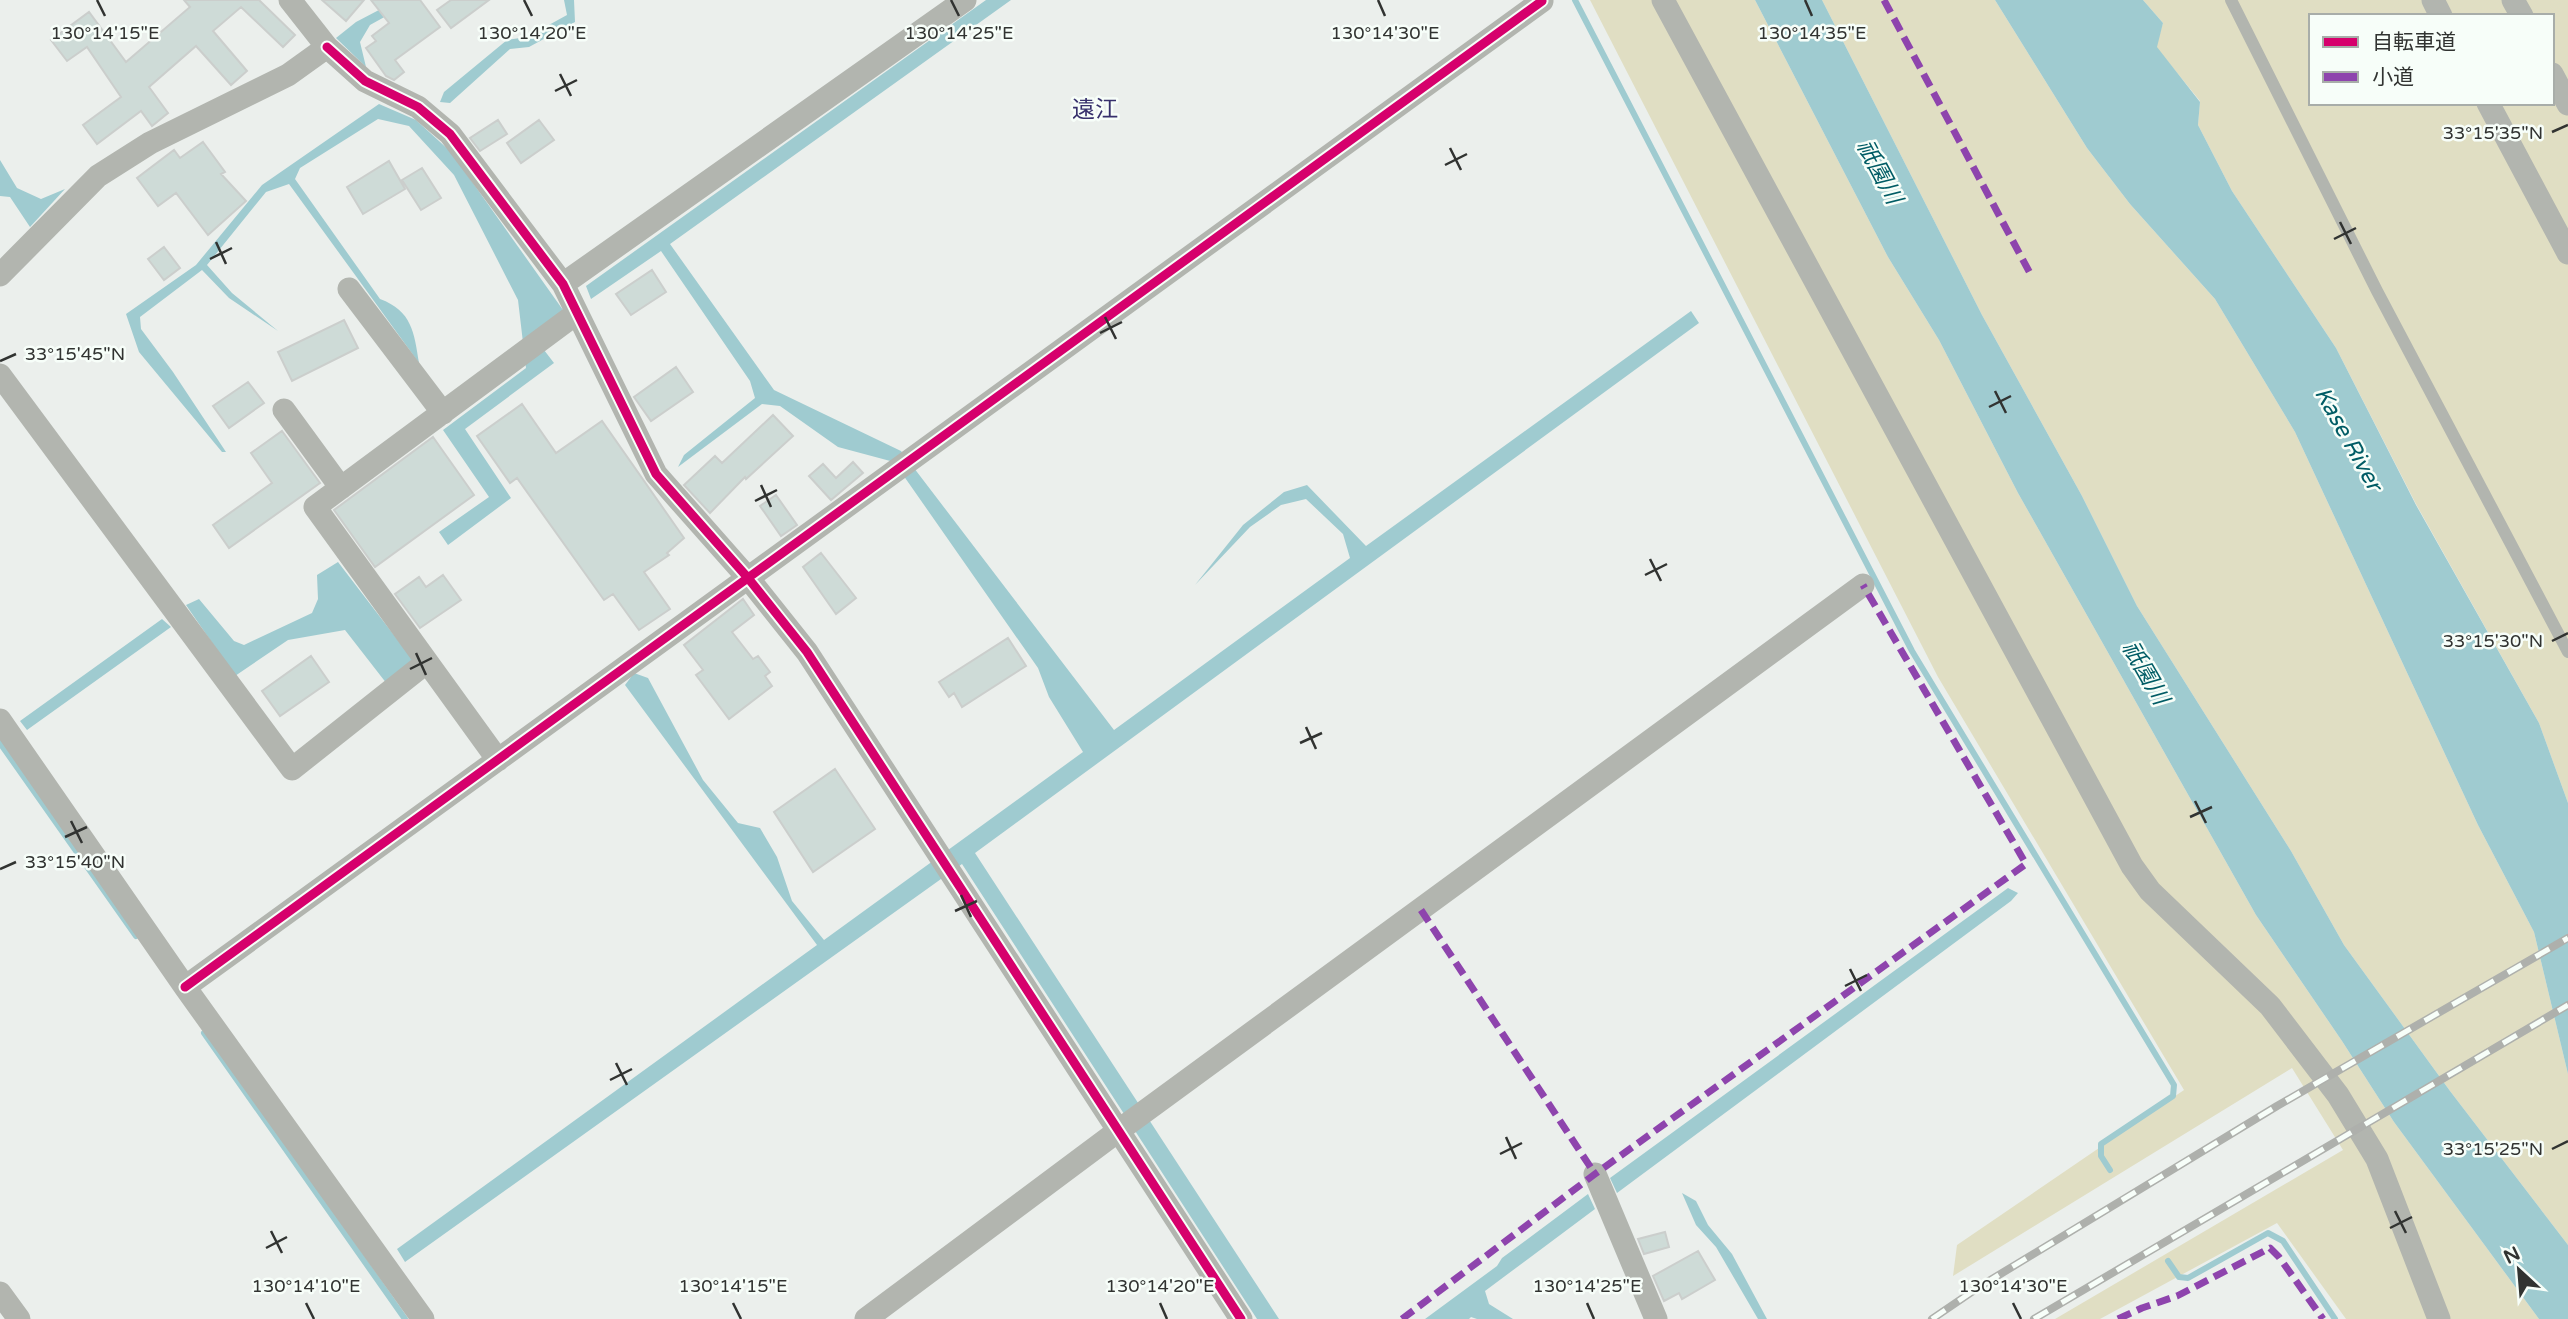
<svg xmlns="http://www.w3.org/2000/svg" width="2568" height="1319" font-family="'Varela Round','Noto Sans JP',sans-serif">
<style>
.green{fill:#e0dec3;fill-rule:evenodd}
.water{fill:#9fcbd0}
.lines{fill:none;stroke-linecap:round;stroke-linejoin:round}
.stream{stroke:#9fcbd0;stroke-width:6}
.building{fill:#cedbd7;stroke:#cbcecc;stroke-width:2}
.service{stroke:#b2b5af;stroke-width:12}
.minor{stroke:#b2b5af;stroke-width:23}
.rail-casing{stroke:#aeb0ac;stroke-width:8}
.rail{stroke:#f7fef9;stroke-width:5;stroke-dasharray:16;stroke-linecap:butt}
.quiet{stroke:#8e44ad;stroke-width:7;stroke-dasharray:14 7;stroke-linecap:butt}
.cycleway-casing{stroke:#f7fef9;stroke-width:13}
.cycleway{stroke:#d6006c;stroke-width:9}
.ticks{fill:none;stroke:#313331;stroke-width:2.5}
.labels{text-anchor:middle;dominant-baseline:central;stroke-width:5;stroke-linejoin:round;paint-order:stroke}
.neighbourhood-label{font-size:23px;fill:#37306c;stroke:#f7fef9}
.water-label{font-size:23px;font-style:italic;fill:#005c65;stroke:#f7fef9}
.ticks-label{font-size:18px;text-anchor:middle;fill:#313331;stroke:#f7fef9;stroke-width:5;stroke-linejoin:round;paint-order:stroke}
</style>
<rect width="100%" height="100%" fill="#ebefec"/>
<path class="green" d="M1590 0H1755L1888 257 1939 340 2018 493 2256 915 2342 1041 2394 1122 2539 1319H2346L2277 1223 2100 1319H2055L2343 1150 2292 1068 1953 1276 1957 1245 2184 1090 1938 677Z
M1822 0H1995L2087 148 2130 204 2215 299 2295 432 2478 825 2534 932 2568 1074V1245L2450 1091 2344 945 2291 851 2137 606 2082 496 1982 315Z
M2143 0H2568V803L2539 723 2416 504 2336 348 2232 191 2198 125 2200 101 2156 47 2163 23ZM2311 16H2552V103H2311Z"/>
<path class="water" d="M398 0H415L370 25 360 42 366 67 336 38 356 22Z
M564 0H574L575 22 529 47 510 49 450 103 440 102 444 92 507 40 527 37 567 15Z
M986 0H1011L670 244 774 390 901 451 1114 730 1350 558 1343 534 1306 499 1281 505 1250 527 1195 585 1243 525 1284 492 1307 485 1366 546 1691 311 1699 323 975 853 1279 1319H1257L962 864 405 1262 397 1249 817 945 625 685 634 673 648 678 703 780 738 823 760 828 777 857 792 901 824 940 1083 752 1049 697 1038 668 894 462 838 447 780 406 762 404 678 467 684 455 755 398 750 381 661 251 591 299 586 286Z
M1755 0H1822L1982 315 2082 496 2137 606 2291 851 2344 945 2450 1091 2568 1245V1319H2539L2394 1122 2342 1041 2256 915 2018 493 1939 340 1888 257Z
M1995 0H2143L2163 23 2157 47 2200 102 2198 125 2232 191 2336 348 2416 505 2539 723 2568 803V1074L2534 932 2478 825 2295 432 2215 299 2130 204 2087 148Z
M379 104 416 120 451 152 563 310 544 350 554 363 465 429 511 498 448 545 439 532 489 497 443 430 526 368 518 300 454 175 409 126 378 119 300 168 295 179 380 299C412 311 414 332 419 363L289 184 266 192 207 265 232 293 278 331 229 298 202 270 140 317 141 329 173 372 226 452H222L139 352 126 314 196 265 262 185Z
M0 160 17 188 41 199 65 189 30 227 10 197 0 196Z
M338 562 413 660 387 684 345 630 288 640 235 676 186 605 199 599 234 641 244 645 312 613 318 599 317 575Z
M162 619 171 627 27 730 20 721Z
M2008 888 2018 893 2011 901 1617 1193 1610 1178Z
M1682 1193 1696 1201 1708 1225 1732 1254 1767 1319H1758L1716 1247 1696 1225Z
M1588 1194 1595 1209 1485 1291 1489 1304 1513 1319H1477L1471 1317 1469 1319H1425L1497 1266 1502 1258Z"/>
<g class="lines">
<path class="stream" d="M1575 0 1912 651 2174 1085 2173 1096 2101 1144V1156L2110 1170
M0 743 136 936
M204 1033 405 1319
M2168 1261 2179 1277 2188 1278 2268 1233 2283 1241 2335 1319"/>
</g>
<path class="building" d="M184 0H259L295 35 283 47 241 7 213 31 247 71 231 85 196 46 149 87 168 113 152 126 141 111 97 144 83 125 121 97 87 47 67 61 51 40 89 12 126 62 190 7Z
M322 0H364L346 21Z
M371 0H420L440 27 395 60 404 72 394 80 386 76 366 48 376 41 372 36 389 23Z
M451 0H489L451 28 437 10Z
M498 120 507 134 480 151 470 138Z
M539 120 554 140 521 163 507 143Z
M203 142 225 172 221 174 246 201 208 235 176 193 158 206 137 178 174 150 180 158Z
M389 161 405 189 363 214 347 187Z
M422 168 441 198 421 210 402 180Z
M164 247 180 268 164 280 148 259Z
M652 270 666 292 631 315 616 294Z
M344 320 358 348 292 381 278 352Z
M676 367 693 392 651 421 634 397Z
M248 382 264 403 229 428 213 406Z
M522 404 556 453 602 421 684 538 667 553 669 555 644 572 670 609 639 630 613 594 604 600 517 478 510 483 477 436Z
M773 415 793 436 746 479 745 477 710 513 684 485 715 456 722 463Z
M282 431 320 483 229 548 213 525 272 483 251 453Z
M433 437 474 495 375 567 334 510Z
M853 462 863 473 831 500 809 476 823 464 836 478Z
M776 495 797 525 781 536 760 506Z
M821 553 856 598 836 614 803 567Z
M443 575 461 600 420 628 395 594 419 577 426 587Z
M743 599 754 615 732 632 753 659 758 656 770 672 765 676 772 686 729 719 696 675 703 670 684 645Z
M1008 638 1026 666 962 707 954 693 949 697 939 682Z
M311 656 329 682 280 716 262 691Z
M835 769 875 829 813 872 774 812Z
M1665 1232 1669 1247 1644 1254 1638 1239Z
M1698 1251 1715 1280 1682 1299 1679 1293 1664 1301 1653 1276Z"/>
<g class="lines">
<path class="service" d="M2231 0 2377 291 2568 652"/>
<path class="minor" d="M1663 0 2132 866 2150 891 2270 1006 2338 1095 2377 1159 2439 1319
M2433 0 2441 16
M2513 0 2522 16
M327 47 365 81 418 107 450 134 563 284 656 474 748 578 807 652 1241 1319
M2552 74 2568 104
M2488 103 2568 253
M0 275 98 176 150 143 288 75 327 47 290 0
M563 284 965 0
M349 289 443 413
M0 375 292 769 427 662
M284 410 341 488
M0 720 185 987 423 1319
M498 760 315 507 577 313
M185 987 1542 1
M1595 1174 1656 1319
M0 1293 19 1319
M866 1319 1118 1131 1863 585"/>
<defs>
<path id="rail" d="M1932 1319 1979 1287 2277 1106 2568 938
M2034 1319 2568 1005"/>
</defs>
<use href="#rail" class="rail-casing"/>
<use href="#rail" class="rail"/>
<path class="quiet" d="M1884 0 2031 275
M1421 910 1595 1174
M1402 1319 1595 1174 2026 864 1863 585
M2118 1319 2142 1308 2177 1296 2270 1248 2279 1257 2323 1319"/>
<defs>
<path id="cycleway" d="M327 47 365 81 418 107 450 134 563 284 656 474 748 578 807 652 1241 1319
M185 987 1542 1"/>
</defs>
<use href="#cycleway" class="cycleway-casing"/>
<use href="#cycleway" class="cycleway"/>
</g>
<path class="ticks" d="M97 0 105 16M524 0 532 16M951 0 959 16M1378 0 1385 16M1805 0 1812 16M560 74 571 96M555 91 577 80M2552 132 2568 125M1450 148 1461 170M1445 165 1467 154M2340 222 2351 244M2334 239 2356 228M216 242 226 264M210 259 232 248M1105 317 1116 339M1100 333 1122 322M0 361 16 354M1995 391 2006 413M1989 407 2011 396M761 485 771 507M755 501 777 490M1650 559 1661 581M1645 575 1667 564M2552 641 2568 633M416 653 426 675M410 669 432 658M1306 727 1316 749M1300 743 1322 733M2195 801 2206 823M2190 817 2212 807M71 821 82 843M65 837 87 827M0 869 16 862M961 895 971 917M955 911 977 901M1850 969 1861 991M1845 986 1867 975M616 1063 627 1085M610 1080 632 1069M1506 1137 1516 1159M2552 1149 2568 1141M1500 1154 1522 1143M2395 1211 2406 1233M2390 1228 2412 1217M271 1231 282 1253M266 1248 287 1237M306 1303 314 1319M733 1303 741 1319M1160 1303 1167 1319M1587 1303 1594 1319M2013 1303 2021 1319"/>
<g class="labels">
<g class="neighbourhood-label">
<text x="1095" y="110">遠江</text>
</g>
<g class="water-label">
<text transform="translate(1879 172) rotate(62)">祇園川</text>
<text transform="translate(2348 439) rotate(61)">Kase River</text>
<text transform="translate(2145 673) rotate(60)">祇園川</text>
</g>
</g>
<g class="ticks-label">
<text x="105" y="39">130°14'15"E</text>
<text x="532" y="39">130°14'20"E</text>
<text x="959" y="39">130°14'25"E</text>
<text x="1385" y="39">130°14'30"E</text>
<text x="1812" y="39">130°14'35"E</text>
<text x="2493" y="139">33°15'35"N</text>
<text x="75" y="360">33°15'45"N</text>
<text x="2493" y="647">33°15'30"N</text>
<text x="75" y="868">33°15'40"N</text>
<text x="2493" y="1155">33°15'25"N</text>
<text x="306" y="1292">130°14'10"E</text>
<text x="733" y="1292">130°14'15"E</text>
<text x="1160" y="1292">130°14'20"E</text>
<text x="1587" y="1292">130°14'25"E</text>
<text x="2013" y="1292">130°14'30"E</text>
</g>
<rect x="2309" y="14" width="245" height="91" fill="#f7fef9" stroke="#a8ada9" stroke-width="2"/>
<rect x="2323" y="37" width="35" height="10" fill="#d6006c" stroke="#a8ada9" stroke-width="2"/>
<text x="2372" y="49" font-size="21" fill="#313331">自転車道</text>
<rect x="2323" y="72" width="35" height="10" fill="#8e44ad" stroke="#a8ada9" stroke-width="2"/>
<text x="2372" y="84" font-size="21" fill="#313331">小道</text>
<g transform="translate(2519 1270) rotate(334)" stroke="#f7fef9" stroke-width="5" paint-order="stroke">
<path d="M0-5L12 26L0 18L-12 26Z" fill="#313331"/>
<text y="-10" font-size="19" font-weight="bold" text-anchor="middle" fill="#313331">N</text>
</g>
</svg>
